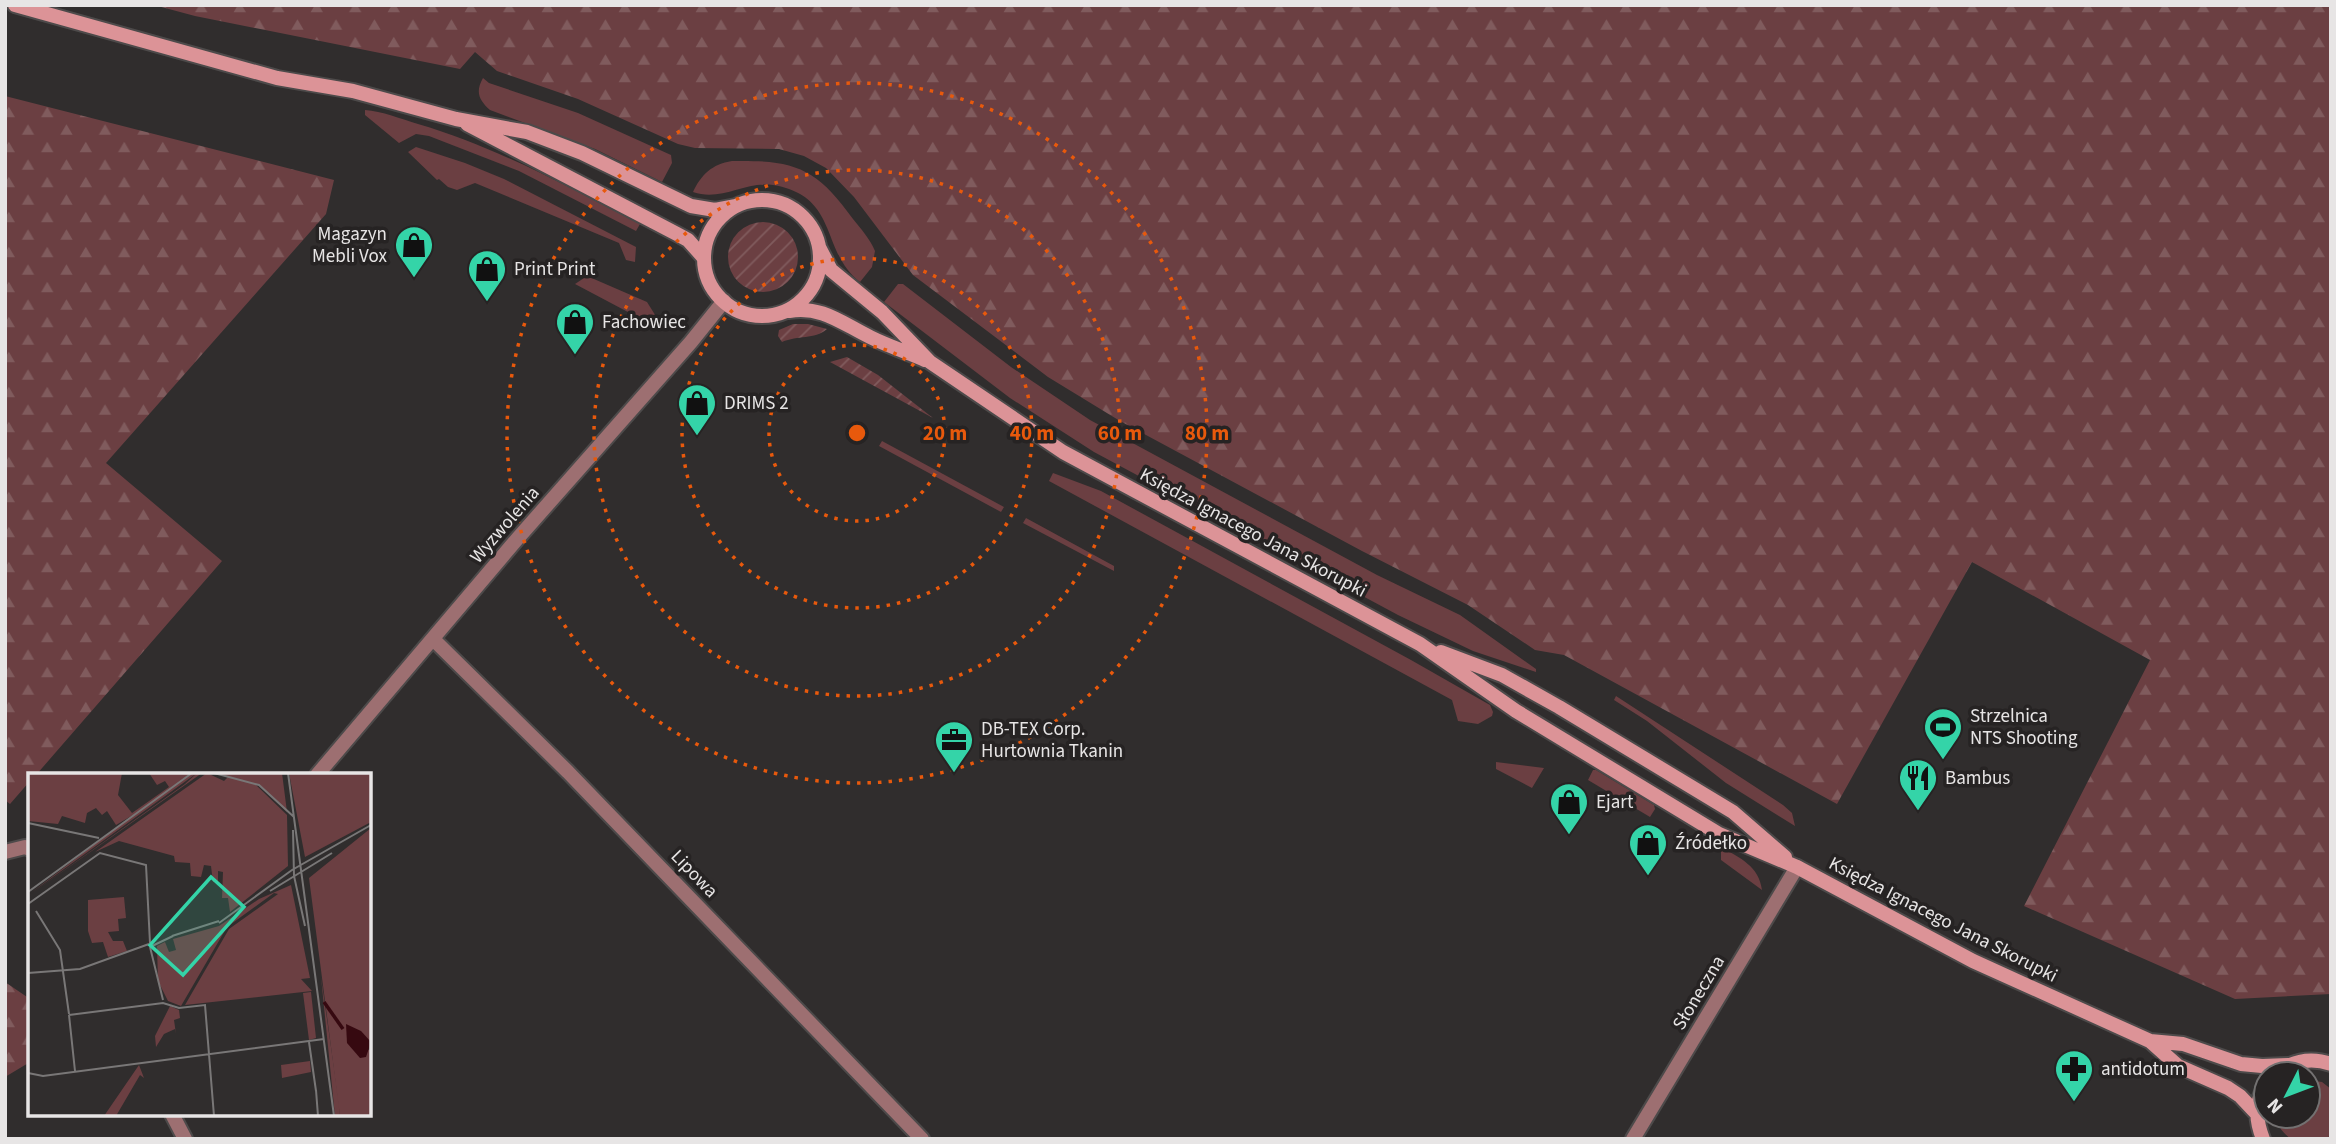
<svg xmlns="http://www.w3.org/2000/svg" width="2336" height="1144" font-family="'Source Sans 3',sans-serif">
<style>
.grass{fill:#6b3f42}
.forest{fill:url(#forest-firs)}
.garden{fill:url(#garden-furrows)}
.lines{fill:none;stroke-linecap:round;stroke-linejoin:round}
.minor-casing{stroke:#4d4a4a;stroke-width:18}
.secondary-casing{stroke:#4d4a4a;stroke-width:18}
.minor{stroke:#9d6f71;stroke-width:14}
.secondary{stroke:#dc9397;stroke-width:14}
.ring{fill:none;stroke:#e8590c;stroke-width:3.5;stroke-dasharray:3.5 7}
.labels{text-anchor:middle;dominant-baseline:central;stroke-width:7;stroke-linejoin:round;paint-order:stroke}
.poi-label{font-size:19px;fill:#e7e5e5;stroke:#262323;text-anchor:start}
.street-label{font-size:19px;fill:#e7e5e5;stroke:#262323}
.inset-river{fill:none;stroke:#360910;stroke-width:3.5}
.inset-road{fill:none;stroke:#797777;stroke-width:2}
.view{fill:#34d4a8;fill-opacity:0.15;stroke:#34d4a8;stroke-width:3.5}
.inset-edge{fill:none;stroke:#e7e5e5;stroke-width:3.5}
.centre{fill:#e8590c;stroke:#262323;stroke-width:3.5}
.ring-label{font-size:21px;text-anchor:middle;font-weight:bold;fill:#e8590c;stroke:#262323;stroke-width:7;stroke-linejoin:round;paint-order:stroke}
</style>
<defs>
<pattern id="forest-firs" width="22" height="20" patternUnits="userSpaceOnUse" patternTransform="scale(1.75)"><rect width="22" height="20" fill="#6b3f42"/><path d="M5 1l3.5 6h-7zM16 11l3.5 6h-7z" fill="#805b5d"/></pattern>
<pattern id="garden-furrows" width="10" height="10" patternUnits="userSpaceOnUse" patternTransform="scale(1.75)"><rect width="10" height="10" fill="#6b3f42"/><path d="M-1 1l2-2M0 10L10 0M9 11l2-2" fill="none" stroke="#805b5d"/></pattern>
</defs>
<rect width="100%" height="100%" fill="#302d2d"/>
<path class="grass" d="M483 78 489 83 578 113 671 155 672 163 662 182 595 149 490 110C479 100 475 92 483 78Z
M365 110C382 111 401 119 418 124 496 147 567 186 640 224L636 231 519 171 429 136 416 134 399 143 365 115Z
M416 147 465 163 504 179 636 247 635 262 626 260 619 243 475 183 457 190 448 187 439 179 437 180 408 152Z
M732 161C794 160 816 167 853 219 861 229 870 239 875 251L872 267 860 282C820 252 840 196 773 185 745 181 721 202 693 192 701 175 712 164 732 161Z
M587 276 647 302 662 326 660 329 575 284Z
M898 284H903L1011 367 1090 420 1377 575 1460 615 1536 669V672L1473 651 1398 615 1094 452 1010 398 884 302Z
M882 441 1004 507 1001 512 879 446Z
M1053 473 1101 491 1411 660 1490 705 1493 712 1492 716 1478 724 1458 721 1452 700 1049 481Z
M1026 518 1114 566V571L1023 523Z
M1616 696 1783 805 1792 813 1795 826 1726 783 1647 721 1614 700Z
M1496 762 1544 768 1532 788 1496 769Z
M1593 770H1596L1654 805 1655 809 1650 817 1588 780Z
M1721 847C1740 858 1759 866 1762 890L1721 860Z
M2308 1080 2322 1082 2331 1089V1135L2326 1139H2291C2283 1133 2277 1126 2276 1116H2308Z"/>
<path class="forest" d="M154 5H2331V994L2235 999 2024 906 2150 660 1972 562 1837 804 1564 655 1535 650 1468 605 1362 551 1120 421 1048 377 913 275 854 197 826 168 804 156 779 149 695 148 678 144 578 99 497 71 475 52 460 69 195 16Z
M5 96 334 180 326 214 106 463 222 561 36 775H30V781L10 804 5 800Z
M5 982 30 999V1062L5 1077Z"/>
<path class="garden" d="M728 257a35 35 0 1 1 70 0a35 35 0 1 1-70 0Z
M793 324H808L827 329C814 340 798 335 782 342L778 336 779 330Z
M847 357 878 375 933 418 830 362Z"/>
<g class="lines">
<defs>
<path id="minor" d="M433 639 568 772 922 1139
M317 775 518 538 691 342 724 301
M5 852 25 847 30 849
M172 1114 185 1139
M1633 1139 1797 867"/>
<path id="secondary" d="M15 5 277 78 353 91 456 119 527 132 582 153 691 206 715 210 736 206
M467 124 677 234 688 240 704 258
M704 258a58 58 0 1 1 116 0a58 58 0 1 1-116 0Z
M819 247 831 270 882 312 930 362 1063 452 1420 644 1516 711 1719 834 1797 867 1973 961 2150 1041 2178 1066 2228 1088 2240 1096 2256 1113
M789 311C821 305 843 324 870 337 888 346 907 352 925 360
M1441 652 1502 675 1559 707 1733 812 1785 857
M2150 1041 2183 1044 2241 1064 2262 1066 2288 1065
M2282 1069C2297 1060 2314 1058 2331 1064
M2263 1139C2255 1119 2255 1103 2266 1084"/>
</defs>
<use href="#minor" class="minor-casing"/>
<use href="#secondary" class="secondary-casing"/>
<use href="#minor" class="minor"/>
<use href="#secondary" class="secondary"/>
</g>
<g class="ring">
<circle cx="857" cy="433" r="88"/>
<circle cx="857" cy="433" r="175"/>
<circle cx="857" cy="433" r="263"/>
<circle cx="857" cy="433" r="350"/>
</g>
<defs>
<symbol id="shop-pin" viewBox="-11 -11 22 30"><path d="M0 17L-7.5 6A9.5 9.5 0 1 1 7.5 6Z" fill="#34d4a8" stroke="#262323"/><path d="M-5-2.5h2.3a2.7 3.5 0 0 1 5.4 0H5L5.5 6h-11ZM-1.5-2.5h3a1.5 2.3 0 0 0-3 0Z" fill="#111"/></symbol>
<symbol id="stadium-pin" viewBox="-11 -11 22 30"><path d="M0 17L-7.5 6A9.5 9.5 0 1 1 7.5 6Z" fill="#34d4a8" stroke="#262323"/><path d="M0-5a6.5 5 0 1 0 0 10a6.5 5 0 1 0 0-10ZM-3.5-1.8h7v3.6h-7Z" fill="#111"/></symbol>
<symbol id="office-pin" viewBox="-11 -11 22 30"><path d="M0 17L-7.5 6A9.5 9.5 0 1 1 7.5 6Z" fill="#34d4a8" stroke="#262323"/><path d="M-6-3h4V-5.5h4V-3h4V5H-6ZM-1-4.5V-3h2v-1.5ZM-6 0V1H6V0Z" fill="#111"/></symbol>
<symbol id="restaurant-pin" viewBox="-11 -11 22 30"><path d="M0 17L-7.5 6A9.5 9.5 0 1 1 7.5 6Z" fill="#34d4a8" stroke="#262323"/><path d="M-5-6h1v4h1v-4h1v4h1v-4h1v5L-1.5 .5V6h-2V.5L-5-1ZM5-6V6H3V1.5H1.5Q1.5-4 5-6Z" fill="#111"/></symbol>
<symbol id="pharmacy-pin" viewBox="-11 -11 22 30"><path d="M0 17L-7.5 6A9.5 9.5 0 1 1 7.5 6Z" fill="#34d4a8" stroke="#262323"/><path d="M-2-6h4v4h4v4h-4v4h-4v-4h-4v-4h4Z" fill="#111"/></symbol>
</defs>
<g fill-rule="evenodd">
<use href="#shop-pin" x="392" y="223" width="44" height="60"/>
<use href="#shop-pin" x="465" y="247" width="44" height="60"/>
<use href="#shop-pin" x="553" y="300" width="44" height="60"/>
<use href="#shop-pin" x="675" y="381" width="44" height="60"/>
<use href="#stadium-pin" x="1921" y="705" width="44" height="60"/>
<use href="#office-pin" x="932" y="718" width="44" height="60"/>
<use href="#restaurant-pin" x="1896" y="756" width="44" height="60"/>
<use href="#shop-pin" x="1547" y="780" width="44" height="60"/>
<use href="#shop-pin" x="1626" y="821" width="44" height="60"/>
<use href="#pharmacy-pin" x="2052" y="1047" width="44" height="60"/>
</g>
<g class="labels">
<g class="poi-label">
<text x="387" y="234" text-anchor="end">Magazyn<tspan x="387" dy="22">Mebli Vox</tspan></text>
<text x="514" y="269">Print Print</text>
<text x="602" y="322">Fachowiec</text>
<text x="724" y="403">DRIMS 2</text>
<text x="1970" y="716">Strzelnica<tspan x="1970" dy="22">NTS Shooting</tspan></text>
<text x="981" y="729">DB-TEX Corp.<tspan x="981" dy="22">Hurtownia Tkanin</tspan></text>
<text x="1945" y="778">Bambus</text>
<text x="1596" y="802">Ejart</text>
<text x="1675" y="843">Źródełko</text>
<text x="2101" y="1069">antidotum</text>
</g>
<g class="street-label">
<text transform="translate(505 525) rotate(-49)">Wyzwolenia</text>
<text transform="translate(1253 533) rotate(28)">Księdza Ignacego Jana Skorupki</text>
<text transform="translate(694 874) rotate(46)">Lipowa</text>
<text transform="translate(1943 920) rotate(27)">Księdza Ignacego Jana Skorupki</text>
<text transform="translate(1699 993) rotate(-59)">Słoneczna</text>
</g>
</g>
<g transform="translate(28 773)">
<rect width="343" height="343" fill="#302d2d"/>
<path d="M169 0H174L0 123 157 11ZM96 124 98 145 90 146 91 158 80 159 85 168H95L99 178 80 184 75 169 64 170 60 158V127ZM293 204 311 330 312 343H307ZM142 233 151 237 152 245 146 247 148 261 147 256 136 261 128 274 127 263ZM282 288 283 299 254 305 253 292ZM111 292 116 305 112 302 88 343H76Z" fill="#6b3f42"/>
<path d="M0 0H94L90 22 104 40 141 14 137 8 129 12 121 0H169L4 119 105 42 88 52 79 38 74 42 68 35 59 40 57 50 34 43 30 51 0 48ZM179 0 196 8 200 4 226 10 259 42 260 93 202 139 200 125H194L195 99 190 98V108L185 109 183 93 176 92 173 104 163 103 162 90 147 89 146 83 91 68 67 79ZM187 0H254L259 39 231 12ZM261 0H343V49L277 84ZM343 55V269L325 256 320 267 330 280 343 276V343H312L281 105ZM263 112 282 205 273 206 284 218 157 232 201 156 250 121 246 120 199 154 153 233 140 228 130 208 129 173 137 169 141 179 148 177 145 166 191 153 231 126ZM283 219 288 265 281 267 275 220Z" fill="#6b3f42"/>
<path d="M318 251 333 258 343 269 338 284 332 285 319 270Z" fill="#360910"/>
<path class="inset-river" d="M296 229 315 256"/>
<path class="inset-road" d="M186 0 231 12 266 44M260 0 306 343M0 50 71 65M265 57 266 103 277 153M242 118 304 80M0 119 164 0M0 131 72 80 118 92 122 170M8 138 32 177 41 241M191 150 264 97 343 52M144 163 191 148M122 174 135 227M122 174 145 163M0 200 52 196 121 171M41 242 135 230 151 235 177 232 186 343M41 242 47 298M281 269 288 318M0 300 15 303 296 266M288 317 290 343"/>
<path class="view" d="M183 104 216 134 155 202 122 172Z"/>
<rect width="343" height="343" class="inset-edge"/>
</g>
<circle cx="857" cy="433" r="10" class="centre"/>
<g class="ring-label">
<text x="945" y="440">20 m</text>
<text x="1032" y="440">40 m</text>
<text x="1120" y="440">60 m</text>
<text x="1207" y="440">80 m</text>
</g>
<rect width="2336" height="1144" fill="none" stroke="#e7e5e5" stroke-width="14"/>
<g transform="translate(2287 1095) rotate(228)"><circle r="33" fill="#262323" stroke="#737171" stroke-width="2"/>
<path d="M0-5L12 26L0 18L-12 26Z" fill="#34d4a8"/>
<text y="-10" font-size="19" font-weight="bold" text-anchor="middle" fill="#e7e5e5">N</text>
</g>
</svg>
